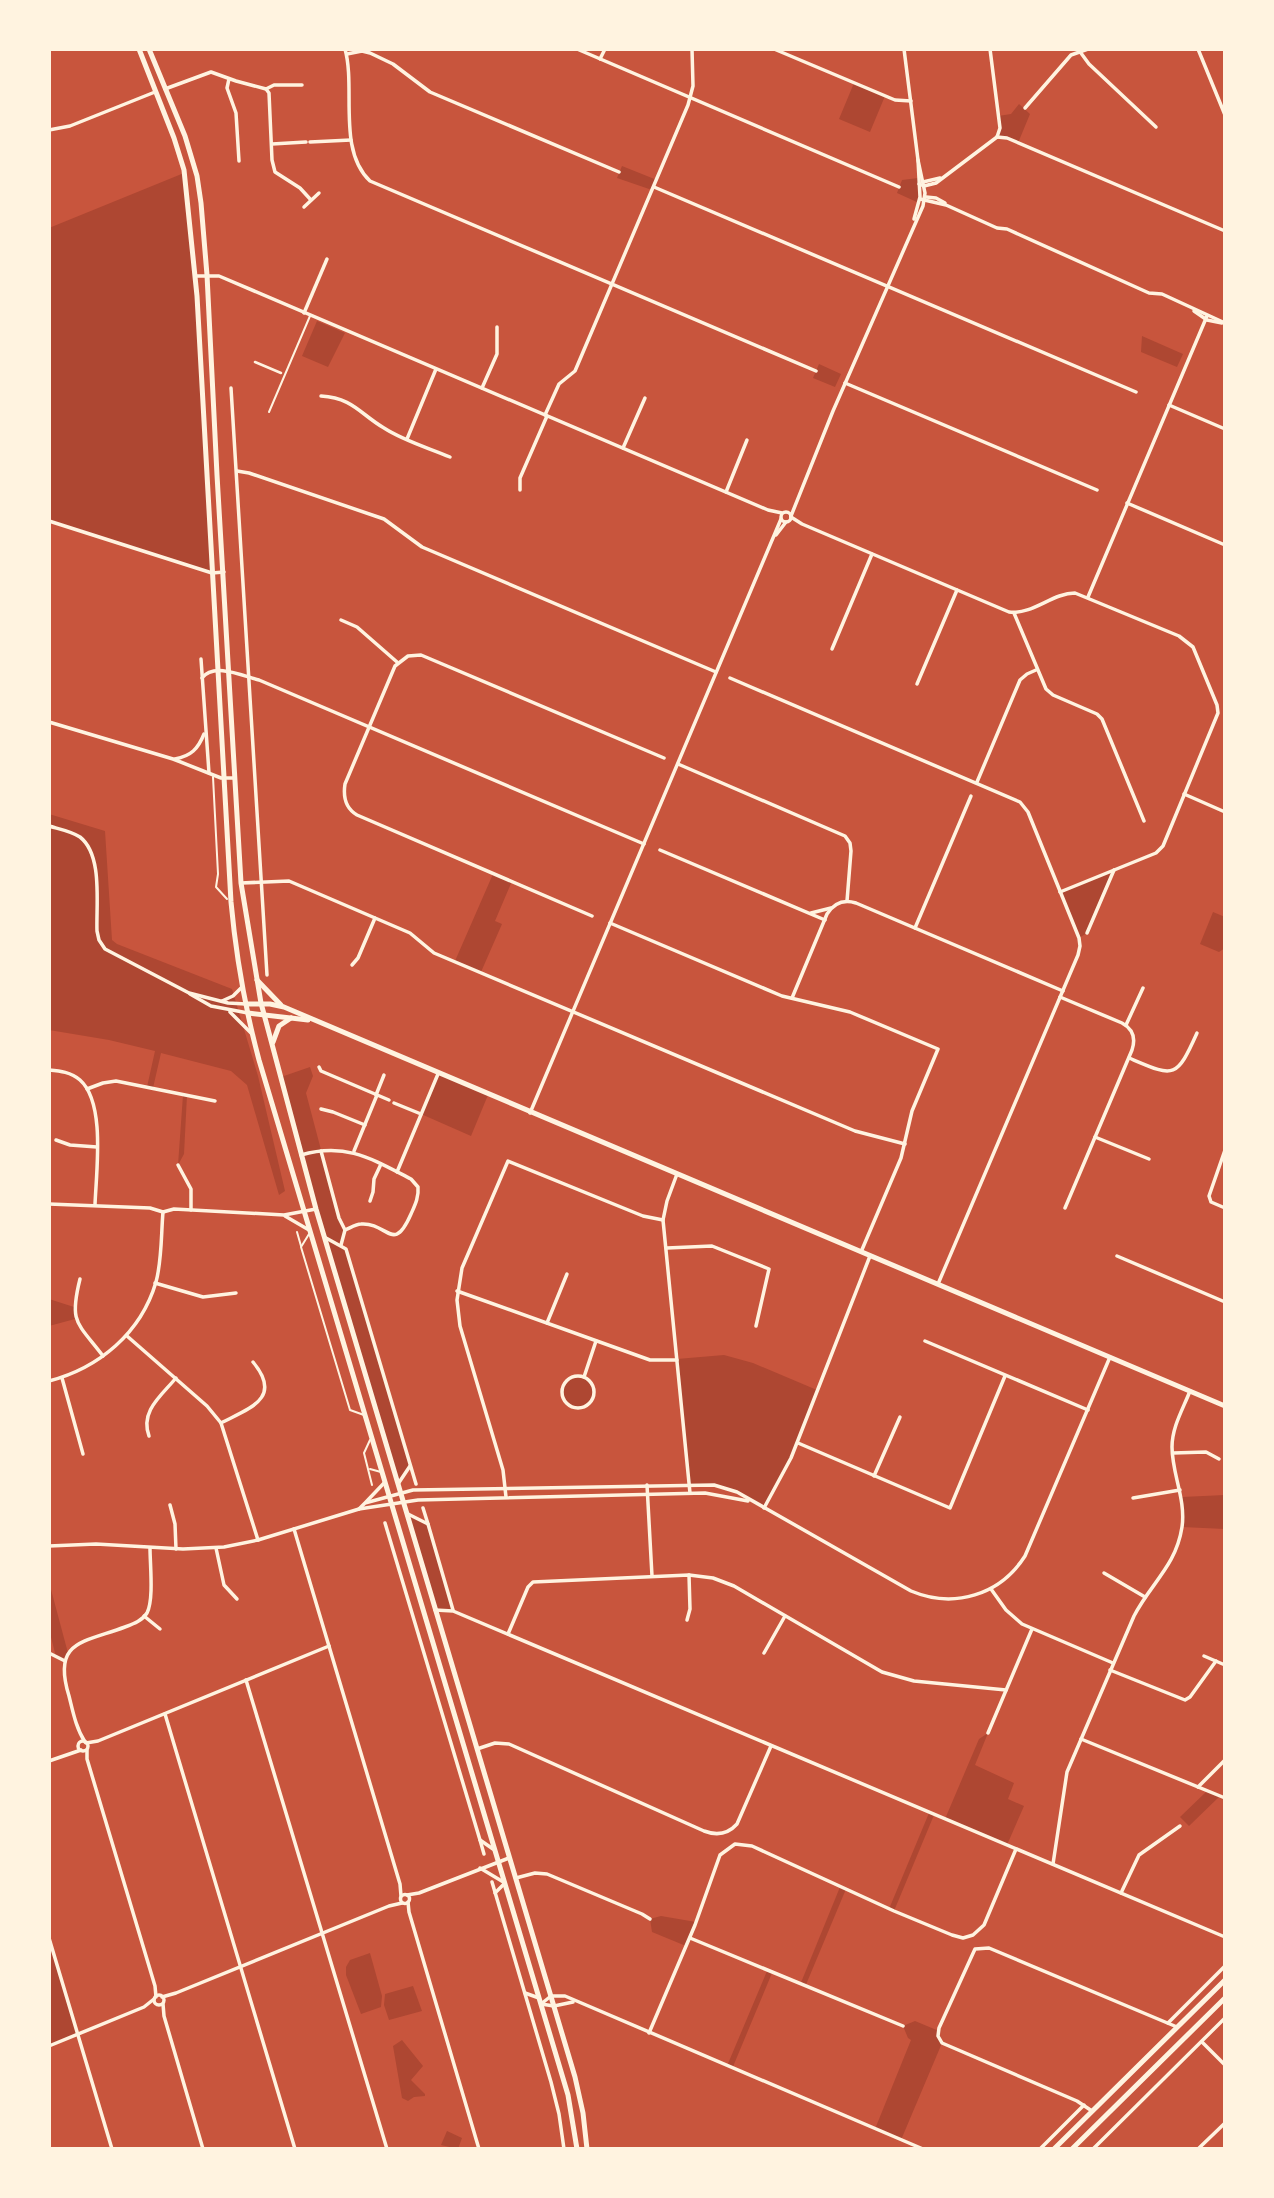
<svg xmlns="http://www.w3.org/2000/svg" width="1274" height="2198" viewBox="0 0 1274 2198" font-family="'Roboto Condensed',sans-serif">
  <style>
    .green { fill: #ae4732 }
    .lines { fill: none; stroke-linecap: round; stroke-linejoin: round }
    .service { stroke: #fff3e0; stroke-width: 2 }
    .pedestrian { stroke: #fff3e0; stroke-width: 2.5 }
    .minor { stroke: #fff3e0; stroke-width: 3.5 }
    .primary { stroke: #fff3e0; stroke-width: 5 }
    .trunk { stroke: #fff3e0; stroke-width: 5 }
  </style>
  <rect width="100%" height="100%" fill="#c8553d"/>
  <g class="green">
    <path d="M854,83L885,96L870,132L839,119Z"/>
    <path d="M1019,104L1030,114L1018,143L1005,137H997L999,132L998,116L1011,114Z"/>
    <path d="M622,166L657,180L652,190L617,178Z"/>
    <path d="M184,173L190,210L212,573L49,521V228Z"/>
    <path d="M918,178L919,203L897,193L902,180Z"/>
    <path d="M317,321L345,333L328,367L302,356Z"/>
    <path d="M1142,336L1183,354L1177,367L1141,352Z"/>
    <path d="M819,364L841,374L835,387L813,378Z"/>
    <path d="M49,814L105,831L112,940L117,944L232,989L258,1076L285,1191L279,1195L247,1085L231,1071L161,1053L153,1088L147,1087L155,1051L109,1040L49,1030Z"/>
    <path d="M1114,870L1087,933L1079,938L1060,892Z"/>
    <path d="M493,874L512,881L495,921L502,924L481,972L455,961Z"/>
    <path d="M1213,912L1225,917V948L1219,952L1200,944Z"/>
    <path d="M310,1067L313,1076L306,1093L339,1218L345,1230L341,1245L345,1248L410,1466L398,1484L316,1209L281,1077Z"/>
    <path d="M438,1074L488,1095L471,1136L421,1114Z"/>
    <path d="M183,1095H187L184,1154L178,1165Z"/>
    <path d="M49,1299L74,1307L75,1319L49,1326Z"/>
    <path d="M724,1355L753,1363L817,1390L798,1443L764,1509L725,1487L690,1484L677,1359Z"/>
    <circle cx="578" cy="1392" r="16"/>
    <path d="M1225,1495V1529L1182,1527V1497Z"/>
    <path d="M406,1513L428,1524L453,1611L435,1610Z"/>
    <path d="M49,1582L68,1653L65,1661L56,1657L49,1629Z"/>
    <path d="M988,1733L975,1765L1014,1783L1008,1799L1024,1806L1007,1845L945,1819L979,1739Z"/>
    <path d="M1207,1791L1220,1796L1189,1826L1180,1817Z"/>
    <path d="M929,1813L934,1815L894,1911L889,1909Z"/>
    <path d="M840,1887L846,1889L805,1987L800,1985Z"/>
    <path d="M661,1916L696,1922L686,1946L652,1932L650,1919Z"/>
    <path d="M52,1947L77,2034L49,2046V1948Z"/>
    <path d="M370,1953L382,1996L381,2007L361,2014L346,1975V1967L350,1960Z"/>
    <path d="M767,1971L772,1973L732,2069L727,2066Z"/>
    <path d="M413,1986L422,2011L389,2020L384,2005L385,1994Z"/>
    <path d="M915,2021L939,2031L942,2043L901,2140L875,2129L911,2040L908,2038L903,2026Z"/>
    <path d="M402,2040L423,2066L411,2080L425,2094V2096L414,2097L408,2101L402,2098L393,2046Z"/>
    <path d="M447,2131L462,2138L458,2149L441,2145Z"/>
  </g>
  <g class="lines">
    <g class="service">
      <path d="M269,412L310,316"/>
      <path d="M213,777L218,874L216,887L227,899"/>
      <path d="M297,1232L301,1246"/>
      <path d="M309,1234L301,1247L350,1410L364,1415"/>
      <path d="M370,1440L364,1453L372,1485"/>
      <path d="M370,1469L381,1472"/>
    </g>
    <path class="pedestrian" d="M255,362L281,373"/>
    <g class="minor">
      <path d="M345,49C356,88 337,150 370,181L816,371"/>
      <path d="M577,49L899,187"/>
      <path d="M774,49L895,100L911,101"/>
      <path d="M904,49L918,160L920,197L914,219"/>
      <path d="M990,49L1000,128L997,137"/>
      <path d="M1078,49L1089,64L1156,127"/>
      <path d="M1198,49L1225,115"/>
      <path d="M347,54L362,51L370,53L393,64L430,92L619,172"/>
      <path d="M600,59L605,49"/>
      <path d="M229,79L227,88L236,113L239,161"/>
      <path d="M165,89L211,72L236,81L266,89L269,93L272,160L275,172L300,188L311,200"/>
      <path d="M266,89L274,85H302"/>
      <path d="M1025,108L1071,55L1088,49"/>
      <path d="M49,130L70,126L155,92"/>
      <path d="M997,137L1007,138L1225,231"/>
      <path d="M310,142L351,140"/>
      <path d="M272,144L306,142"/>
      <path d="M923,182L940,178"/>
      <path d="M919,184L924,186L936,183L997,137"/>
      <path d="M654,187L1136,392"/>
      <path d="M926,197L936,198L945,203"/>
      <path d="M920,199L946,205L997,228L1007,229L1149,293L1162,294L1225,323"/>
      <path d="M304,207L319,193"/>
      <path d="M196,276H219L768,510L782,513"/>
      <path d="M1194,311L1207,320L1222,323"/>
      <path d="M304,313L327,259"/>
      <path d="M845,383L1097,490"/>
      <path d="M231,388L267,975"/>
      <path d="M482,388L497,354V327"/>
      <path d="M321,396C353,398 360,414 384,428C404,441 429,448 450,457"/>
      <path d="M1169,405L1225,429"/>
      <path d="M545,415L559,384L575,371L688,105L693,86L692,49"/>
      <path d="M407,439L436,369"/>
      <path d="M623,448L645,398"/>
      <path d="M237,471L249,473L384,519L422,547L716,672"/>
      <path d="M520,490V478L547,416"/>
      <path d="M726,492L747,440"/>
      <path d="M1127,503L1225,545"/>
      <circle cx="786" cy="517" r="5"/>
      <path d="M791,516L833,411L923,206L925,193L918,160"/>
      <path d="M791,517L802,524L1009,612C1033,615 1052,593 1075,593L1179,636L1193,647L1217,705L1218,713L1163,846L1156,853L1060,892"/>
      <path d="M49,521L212,573L224,572"/>
      <path d="M776,535L786,522"/>
      <path d="M1088,597L1207,316"/>
      <path d="M1014,613L1046,689L1053,695L1097,714L1102,719L1144,821"/>
      <path d="M341,620L357,627L397,662"/>
      <path d="M832,649L872,554"/>
      <path d="M201,659L209,773"/>
      <path d="M202,678C214,662 243,676 259,680L644,844"/>
      <path d="M730,678L1020,802L1028,812L1079,938L1080,946L1078,955L938,1284"/>
      <path d="M917,684L957,590"/>
      <path d="M49,722L173,759L221,778H234"/>
      <path d="M175,759C191,756 198,749 204,734"/>
      <path d="M678,764L845,836L850,843L851,851L847,901"/>
      <path d="M977,782L1020,680L1027,674L1036,670"/>
      <path d="M1184,794L1225,812"/>
      <path d="M49,826C59,829 71,831 80,837C103,855 96,904 97,931L99,940L105,949L189,993L228,1003L246,1004"/>
      <path d="M660,850L825,920"/>
      <path d="M241,883L289,881L410,933L434,953L855,1131L905,1144"/>
      <path d="M811,913L831,908"/>
      <path d="M592,916L357,815C345,808 343,797 345,784L395,666L408,656L421,655L664,758"/>
      <path d="M610,923L782,996L850,1012L938,1049L912,1111L901,1158L861,1252"/>
      <path d="M915,928L971,796"/>
      <path d="M1087,933L1114,870"/>
      <path d="M352,965L358,958L375,918"/>
      <path d="M190,994L211,1006L248,1013"/>
      <path d="M1060,997L1122,1023C1133,1029 1136,1038 1132,1050L1065,1208"/>
      <path d="M792,998L827,914C834,903 844,899 856,903L1063,991"/>
      <path d="M222,1001L233,996L242,987"/>
      <path d="M230,1012L252,1034"/>
      <path d="M1126,1025L1143,988"/>
      <path d="M1129,1058C1174,1077 1176,1080 1197,1033"/>
      <path d="M319,1067L321,1071L389,1100"/>
      <path d="M49,1070C60,1071 71,1072 80,1080C106,1103 96,1173 95,1205"/>
      <path d="M87,1089L103,1083L116,1081L215,1101"/>
      <path d="M376,1095L384,1075"/>
      <path d="M394,1103L421,1114"/>
      <path d="M321,1109L333,1112L365,1125"/>
      <path d="M530,1113L781,519"/>
      <path d="M1095,1137L1149,1159"/>
      <path d="M56,1140L70,1145L97,1147"/>
      <path d="M1225,1150L1209,1196L1211,1202L1225,1208"/>
      <path d="M321,1151L339,1218L345,1230L341,1245"/>
      <path d="M354,1151L377,1095"/>
      <path d="M301,1155C346,1142 372,1159 411,1179L418,1187C419,1197 415,1205 411,1214C393,1255 388,1222 361,1224C356,1224 350,1228 345,1230"/>
      <path d="M178,1165L191,1189V1210"/>
      <path d="M397,1172L438,1074"/>
      <path d="M677,1174L667,1201L663,1220L690,1493"/>
      <path d="M370,1201L373,1192L374,1179L381,1164"/>
      <path d="M49,1204L150,1208L163,1212L174,1209L284,1215L316,1209"/>
      <path d="M285,1216L309,1230"/>
      <path d="M326,1238L346,1249L416,1484"/>
      <path d="M667,1248L712,1246L769,1269L756,1326"/>
      <path d="M1117,1256L1225,1302"/>
      <path d="M80,1279C69,1323 77,1322 103,1356"/>
      <path d="M155,1283L203,1297L236,1293"/>
      <path d="M457,1291L650,1360H677"/>
      <path d="M547,1323L567,1274"/>
      <path d="M127,1336L207,1406L221,1423L258,1540"/>
      <path d="M925,1341L1088,1410"/>
      <circle cx="578" cy="1392" r="16"/>
      <path d="M584,1377L596,1341"/>
      <path d="M62,1378L83,1454"/>
      <path d="M49,1381C99,1368 141,1333 156,1282C162,1260 161,1235 163,1212"/>
      <path d="M221,1423C250,1408 283,1398 253,1362"/>
      <path d="M149,1436C140,1411 161,1396 176,1378"/>
      <path d="M798,1443L950,1508L1005,1376"/>
      <path d="M1173,1453L1206,1452L1219,1459"/>
      <path d="M874,1476L900,1417"/>
      <path d="M398,1484L410,1466"/>
      <path d="M647,1485L652,1576"/>
      <path d="M506,1497L503,1470L460,1326L457,1300L462,1268L508,1161L643,1216L663,1220"/>
      <path d="M1133,1498L1180,1490"/>
      <path d="M366,1502L385,1482"/>
      <path d="M170,1505L175,1524L176,1549"/>
      <path d="M423,1508L428,1524"/>
      <path d="M764,1508L791,1458L870,1256"/>
      <path d="M359,1509L365,1503L413,1490L714,1485L737,1492L911,1591C954,1609 1000,1595 1025,1556L1110,1357"/>
      <path d="M408,1514L428,1524L453,1610"/>
      <path d="M385,1523L480,1840L493,1849"/>
      <path d="M294,1529L400,1884L401,1896"/>
      <path d="M49,1546L96,1544L183,1549L224,1547L258,1540L359,1509L418,1500L705,1493L748,1501"/>
      <path d="M216,1548L224,1585L237,1599"/>
      <path d="M1104,1573L1145,1597"/>
      <path d="M991,1589L1006,1610L1022,1624L1113,1663"/>
      <path d="M435,1610L453,1611L1225,1937"/>
      <path d="M144,1616L160,1629"/>
      <path d="M687,1620L690,1609L689,1575"/>
      <path d="M508,1634L528,1587L533,1582L689,1575L713,1578L734,1586L882,1672L914,1681L1006,1690"/>
      <path d="M49,1653L65,1661"/>
      <path d="M764,1653L785,1616"/>
      <path d="M1204,1656L1225,1665"/>
      <path d="M1110,1670L1185,1700L1190,1697L1216,1661"/>
      <path d="M246,1680L387,2149"/>
      <path d="M165,1714L295,2149"/>
      <path d="M988,1733L1032,1629"/>
      <path d="M1081,1739L1225,1798"/>
      <circle cx="83" cy="1746" r="5"/>
      <path d="M85,1742C76,1728 73,1712 69,1696C52,1641 82,1643 125,1627C133,1624 142,1621 147,1613C154,1599 150,1565 150,1548"/>
      <path d="M86,1743L98,1741L329,1646"/>
      <path d="M477,1749L495,1743L509,1744L704,1831C717,1836 728,1834 737,1824L771,1746"/>
      <path d="M87,1750V1759L155,1986L156,1997"/>
      <path d="M49,1761L81,1750"/>
      <path d="M1198,1787L1225,1760"/>
      <path d="M480,1840L484,1854"/>
      <path d="M1053,1864L1067,1772L1134,1616C1151,1583 1176,1566 1182,1527C1186,1499 1172,1474 1172,1447C1172,1427 1183,1409 1190,1391"/>
      <path d="M480,1868L505,1883L495,1893"/>
      <path d="M516,1878L535,1873L547,1874L642,1914L650,1919"/>
      <path d="M492,1882L551,2082L559,2114L564,2149"/>
      <path d="M1121,1893L1139,1855L1180,1826"/>
      <circle cx="405" cy="1899" r="4.5"/>
      <path d="M407,1895L419,1893L509,1858"/>
      <path d="M408,1902L409,1912L479,2149"/>
      <path d="M49,1938L112,2149"/>
      <path d="M690,1938L903,2026"/>
      <path d="M525,1993L539,1998"/>
      <circle cx="159" cy="2000" r="5"/>
      <path d="M162,1997L176,1993L389,1906L402,1903"/>
      <path d="M163,2004L164,2016L203,2149"/>
      <path d="M541,2004L551,1996H565L923,2149"/>
      <path d="M541,2004L554,2006L573,2002"/>
      <path d="M1168,2023L1225,1966"/>
      <path d="M649,2033L695,1925L720,1855L735,1844L752,1846L894,1911L952,1935L963,1938L973,1935L984,1925L1016,1849"/>
      <path d="M1202,2042L1225,2065"/>
      <path d="M49,2046L144,2007L154,1999"/>
      <path d="M1092,2111L1077,2101L942,2043L938,2036L939,2028L975,1949L989,1948L1177,2027"/>
      <path d="M1040,2149L1084,2105"/>
      <path d="M1093,2149L1225,2018"/>
      <path d="M1198,2149L1225,2123"/>
    </g>
    <g class="primary">
      <path d="M139,49L174,138L184,170L197,296L231,902C236,956 245,1008 259,1060L568,2095L577,2149"/>
      <path d="M149,49L185,136L197,176L201,203L207,275L217,475L241,883L261,1003L316,1209L575,2077L583,2113L587,2149"/>
      <path d="M257,980L281,1005"/>
      <path d="M246,1004H270L284,1007L1225,1406"/>
      <path d="M248,1013L308,1020"/>
      <path d="M273,1042L279,1026L291,1018"/>
    </g>
    <g class="trunk">
      <path d="M1054,2149L1225,1980"/>
      <path d="M1072,2149L1225,1998"/>
    </g>
  </g>
  <rect width="1274" height="2198" fill="none" stroke="#fff3e0" stroke-width="102"/>
</svg>
